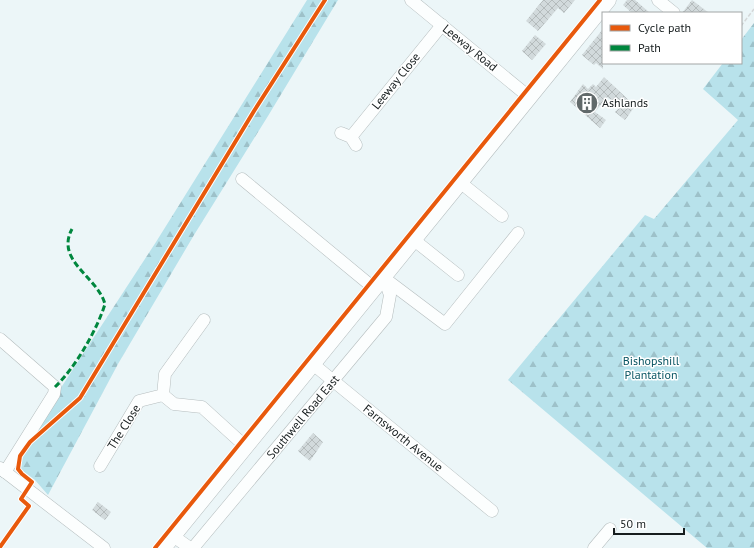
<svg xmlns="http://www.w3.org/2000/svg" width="754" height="548" viewBox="0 0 754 548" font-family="'PT Sans',sans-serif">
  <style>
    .forest { fill: url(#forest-firs) }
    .building { fill: url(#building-cross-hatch) }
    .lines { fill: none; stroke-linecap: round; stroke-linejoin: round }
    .minor-casing { stroke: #b5bdbe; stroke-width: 13 }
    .major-casing { stroke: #b5bdbe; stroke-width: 17 }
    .path { stroke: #d4d7d8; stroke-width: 1.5; stroke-dasharray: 4 2; stroke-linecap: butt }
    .minor { stroke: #fcfefe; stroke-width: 12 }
    .major { stroke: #fcfefe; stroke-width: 16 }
    .quiet { stroke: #00873e; stroke-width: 3; stroke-dasharray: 6 3; stroke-linecap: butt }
    .cycleway-casing { stroke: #fff; stroke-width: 6 }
    .cycleway { stroke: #e8590c; stroke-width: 4 }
    .labels { text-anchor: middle; stroke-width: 3; stroke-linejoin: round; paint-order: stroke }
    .street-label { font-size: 12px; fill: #161d1e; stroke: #fff }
    .poi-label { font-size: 12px; fill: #161d1e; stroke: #fff; text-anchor: start }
    .park-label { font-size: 12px; fill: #0a5663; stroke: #fff }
  </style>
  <defs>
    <pattern id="forest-firs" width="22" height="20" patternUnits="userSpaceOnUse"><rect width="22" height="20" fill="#b8e2eb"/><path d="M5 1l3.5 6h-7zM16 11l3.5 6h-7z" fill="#9dc1c9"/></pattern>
    <pattern id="building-cross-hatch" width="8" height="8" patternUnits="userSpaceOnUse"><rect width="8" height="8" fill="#d2dadc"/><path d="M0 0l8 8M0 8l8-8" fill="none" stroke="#b4bbbc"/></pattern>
  </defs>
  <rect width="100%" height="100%" fill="#ecf6f8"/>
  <g class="forest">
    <path d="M307,0H338L268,116L194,235L118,364L48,495L35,480L16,466L17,458L34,429L156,242Z"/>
    <path d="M754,23V548H707L508,380L645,215L654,219L738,120L703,89L723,63H741V40Z"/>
  </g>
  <g class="building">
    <path d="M543,0H575L564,13L558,8L538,31L526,21Z"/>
    <path d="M627,0H635L650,13H632L623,5Z"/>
    <path d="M692,0L709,13H682Z"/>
    <path d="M603,29V69L596,63L594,65L582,55Z"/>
    <path d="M535,35L546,44L532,60L522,51Z"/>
    <path d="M604,77L635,106L625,120L615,112L620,107L607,97L595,112L606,120L600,128L570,102L583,84L588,89L593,84L596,87Z"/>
    <path d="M313,433L323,442L310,461L298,451Z"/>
    <path d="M98,502L111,512L105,520L92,510Z"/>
  </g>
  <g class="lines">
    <g class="minor-casing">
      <g id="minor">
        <path d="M411,0L529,97"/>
        <path d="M658,0L674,13"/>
        <path d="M341,133L351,137L356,145"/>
        <path d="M351,137L442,25"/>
        <path d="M242,179L375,289"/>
        <path d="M461,183L502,216"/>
        <path d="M414,240L458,275"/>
        <path d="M384,278L445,324L518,233"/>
        <path d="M0,339L55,387L54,394L5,472"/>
        <path d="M314,365L492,511"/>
        <path d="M163,395L174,404L202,407L246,447"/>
        <path d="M100,466L139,401L163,395L165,374L204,320"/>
        <path d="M0,468L104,548"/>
        <path d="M173,536L190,548"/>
        <path d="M193,548L386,317L390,295L384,278"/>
        <path d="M594,548L610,529"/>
      </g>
    </g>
    <g class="major-casing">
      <path id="major" d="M163,548L608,0"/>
    </g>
    <path class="path" d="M741,26L754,9"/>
    <use href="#minor" class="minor"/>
    <use href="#major" class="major"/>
    <path class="quiet" d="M55,387C75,368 97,330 105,304C97,276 55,261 72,229"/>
    <g class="cycleway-casing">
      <g id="cycleway">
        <path d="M0,547L29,506L21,499L32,482L22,474L18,469L20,456L30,442L80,398L254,111L325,0"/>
        <path d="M155,548L600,0"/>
      </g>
    </g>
    <use href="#cycleway" class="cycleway"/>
  </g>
  <defs>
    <g id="building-disc" transform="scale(1.15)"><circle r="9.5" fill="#61696a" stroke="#fff"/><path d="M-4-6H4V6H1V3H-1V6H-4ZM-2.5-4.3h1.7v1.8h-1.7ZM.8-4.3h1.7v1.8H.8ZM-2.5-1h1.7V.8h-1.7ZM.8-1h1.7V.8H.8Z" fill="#fff"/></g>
  </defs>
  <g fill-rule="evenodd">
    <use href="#building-disc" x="587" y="103"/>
  </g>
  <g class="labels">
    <g class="street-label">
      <text transform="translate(470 48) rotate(39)" y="4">Leeway Road</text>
      <text transform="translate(396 81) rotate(-51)" y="4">Leeway Close</text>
      <text transform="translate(303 417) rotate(-50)" y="4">Southwell Road East</text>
      <text transform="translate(124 427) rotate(-58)" y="4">The Close</text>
      <text transform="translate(403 438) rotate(39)" y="4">Farnsworth Avenue</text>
    </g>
    <g class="poi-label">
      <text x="602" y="107">Ashlands</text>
    </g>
    <g class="park-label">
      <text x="651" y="365">Bishopshill<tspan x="651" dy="14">Plantation</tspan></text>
    </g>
  </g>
  <rect x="602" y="12" width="140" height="52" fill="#ffffff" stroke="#a2a5a5"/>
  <rect x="610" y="25" width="20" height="6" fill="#e8590c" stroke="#a2a5a5"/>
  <text x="638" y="32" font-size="12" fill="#161d1e">Cycle path</text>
  <rect x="610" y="45" width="20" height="6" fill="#00873e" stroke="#a2a5a5"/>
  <text x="638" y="52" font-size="12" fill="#161d1e">Path</text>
  <path d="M614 528v6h70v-6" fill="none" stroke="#161d1e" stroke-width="2"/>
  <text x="620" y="528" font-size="12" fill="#161d1e" stroke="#ffffff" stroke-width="3" paint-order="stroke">50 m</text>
</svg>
